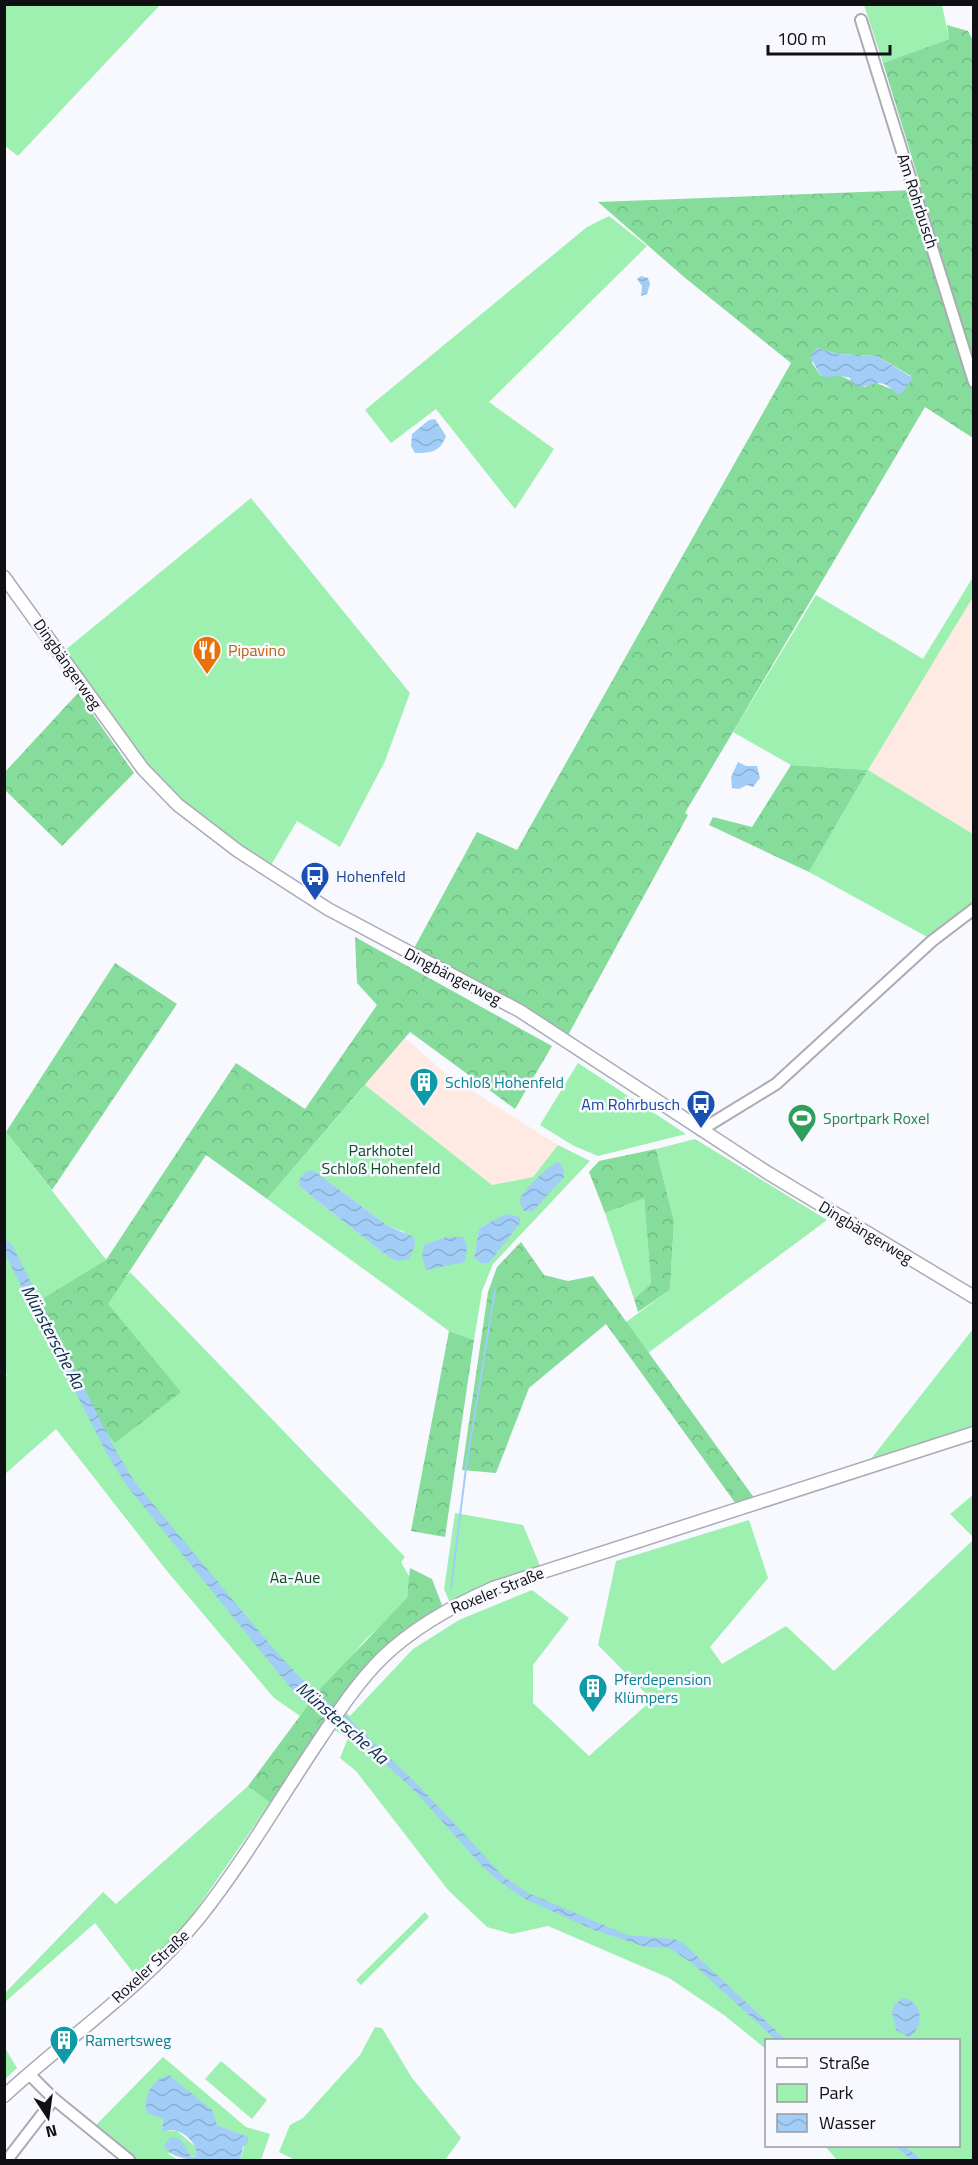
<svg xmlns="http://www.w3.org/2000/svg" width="978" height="2165" viewBox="0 0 978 2165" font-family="'Titillium Web',sans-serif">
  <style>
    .commercial { fill: #feeae3 }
    .green { fill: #9df0b0; fill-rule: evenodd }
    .forest { fill: url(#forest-crowns); fill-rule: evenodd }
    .water { fill: url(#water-waves) }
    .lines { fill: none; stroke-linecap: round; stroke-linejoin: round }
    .stream { stroke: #a1cdf6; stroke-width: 2 }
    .minor-casing { stroke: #ababb6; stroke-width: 14 }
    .major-casing { stroke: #ababb6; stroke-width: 15 }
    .minor { stroke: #fff; stroke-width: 10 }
    .major { stroke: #fff; stroke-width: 12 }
    .labels { text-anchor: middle; stroke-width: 5; stroke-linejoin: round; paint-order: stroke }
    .street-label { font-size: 16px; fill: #101014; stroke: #f8f8ff }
    .food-label { font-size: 16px; fill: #c56008; stroke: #f8f8ff; text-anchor: start }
    .transit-label { font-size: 16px; fill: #164399; stroke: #f8f8ff; text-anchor: start }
    .culture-label { font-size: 16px; fill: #0d838f; stroke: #f8f8ff; text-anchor: start }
    .leisure-label { font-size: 16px; fill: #27864d; stroke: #f8f8ff; text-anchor: start }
    .park-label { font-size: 16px; fill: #0e4e25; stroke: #f8f8ff }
    .water-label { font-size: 18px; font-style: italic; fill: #0e2f4a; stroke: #f8f8ff }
  </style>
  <defs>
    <pattern id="forest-crowns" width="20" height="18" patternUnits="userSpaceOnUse" patternTransform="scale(1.5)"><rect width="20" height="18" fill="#86dc9b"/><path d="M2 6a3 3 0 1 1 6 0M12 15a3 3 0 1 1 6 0" fill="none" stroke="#73bc85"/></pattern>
    <pattern id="water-waves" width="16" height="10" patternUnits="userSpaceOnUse" patternTransform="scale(1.5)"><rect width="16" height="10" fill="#a1cdf6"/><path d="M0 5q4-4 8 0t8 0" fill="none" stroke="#8aafd2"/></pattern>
  </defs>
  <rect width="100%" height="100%" fill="#f8f8ff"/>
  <g class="commercial">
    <path d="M973,597V834L868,770Z"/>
    <path d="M405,1038L450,1077L558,1145L533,1177L492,1185L365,1085Z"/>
  </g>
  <g class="green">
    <path d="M5,4H160V5L18,156L5,146Z"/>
    <path d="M864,5H942L949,39L883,63Z"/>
    <path d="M609,216L647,246L489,402L554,449L515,509L436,409L391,443L365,410L587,227Z"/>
    <path d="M251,498L410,693L385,761L340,847L297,821L270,867L181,804L148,765L64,651Z"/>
    <path d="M973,577V597L868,770L973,834V903L929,938L809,872L868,770L791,765L733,732L816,595L923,659Z"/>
    <path d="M578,1063L686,1134L598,1156L574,1146L540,1125Z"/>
    <path d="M365,1085L492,1185L533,1177L558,1145L590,1161L493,1264L482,1291L474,1340L449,1331L267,1199ZM313,1170L388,1226L405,1232L387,1256L300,1187ZM488,1223L510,1235L489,1263H481L474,1258L479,1228Z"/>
    <path d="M6,1132L104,1257L127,1276L130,1272L405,1557L401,1562L410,1578L406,1603L365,1640L322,1692L350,1716L413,1649L459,1620L532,1590L569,1618L533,1665V1703L589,1756L652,1700L598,1645L616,1561L749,1520L768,1578L710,1647L722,1664L786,1626L834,1671L973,1540V2160H837L825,2146H958V2040H766V2049L724,2015L669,1978L548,1926L512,1934L487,1927L448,1890L356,1771L340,1758L348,1738L313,1717L309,1722L274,1698L167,1571L56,1429L5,1474L4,1378L7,1375L4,1371Z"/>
    <path d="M695,1139L827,1220L648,1353L626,1322L670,1290L674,1221L656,1149Z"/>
    <path d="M644,1197L651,1283L634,1299L605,1213Z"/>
    <path d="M973,1329V1427L867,1464Z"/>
    <path d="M973,1495V1537L950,1514Z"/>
    <path d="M455,1513L523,1525L541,1568L450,1603L444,1589Z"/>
    <path d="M248,1786L270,1803L178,1936L135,1975L95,1923L5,2002V1993L103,1892L116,1904Z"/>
    <path d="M425,1912L429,1917L361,1985L356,1980Z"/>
    <path d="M375,2027L382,2028L412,2078L461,2138L445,2160H295L279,2152L290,2125L303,2118L360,2055Z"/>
    <path d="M5,2048L17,2068L5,2079H4Z"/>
    <path d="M163,2057L246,2127L270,2134L261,2160H240L247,2137L217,2125L160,2116L163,2119L162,2130L177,2131L197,2148L196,2157L167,2153L178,2160H136L95,2126Z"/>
    <path d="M221,2061L267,2100L252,2119L205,2079Z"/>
  </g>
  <g class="forest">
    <path d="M947,25L968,31L974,42L973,438L925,407L685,813L688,815L567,1037L412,952L477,832L517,850L791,363L684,277L598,202L914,190L921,187L883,63L949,39ZM817,348L838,354L877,356L911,376L892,389L873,382L865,387L839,375L821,376L812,363Z"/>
    <path d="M78,693L134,773L62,846L5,790V772Z"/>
    <path d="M791,765L868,770L809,872L709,825L713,817L752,827Z"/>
    <path d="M355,937L552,1046L515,1109L410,1032L267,1199L206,1155L108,1304L181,1392L115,1443L88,1409L39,1301L106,1260L236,1063L305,1109L377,1005L357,983Z"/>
    <path d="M115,963L177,1004L52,1190L6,1132Z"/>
    <path d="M656,1149L674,1221L670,1290L638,1312L634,1299L651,1283L644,1198L605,1213L589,1172L599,1161Z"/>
    <path d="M521,1242L544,1275L568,1281L593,1276L755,1499L736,1504L606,1324L529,1388L496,1473L462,1470L488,1292L497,1267Z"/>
    <path d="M449,1331L474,1340L445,1537L411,1531Z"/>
    <path d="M410,1568L432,1579L442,1605L402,1634L349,1688L270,1803L248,1786L320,1689L407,1598Z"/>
  </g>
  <g class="water">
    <path d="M641,276L648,278L650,284L647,294L641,296L642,286L637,279Z"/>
    <path d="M817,348L838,354L877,356L913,378L902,393L897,394C880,376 876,386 859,387L852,384L850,378C834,373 833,379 821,376L810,357Z"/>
    <path d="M435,419L446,436C440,452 431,453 415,453L411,446L412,434L429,420Z"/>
    <path d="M738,762L746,766H757L760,778L753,787L747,785L739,789L732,788L731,777Z"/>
    <path d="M558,1162L563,1167L564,1177L533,1211H524C522,1207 518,1202 521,1197C526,1188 548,1166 558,1162Z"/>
    <path d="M313,1170L388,1226L414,1237L415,1245L409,1259L397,1261L387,1256L300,1187L299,1180L305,1172Z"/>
    <path d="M506,1214L520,1217V1223L489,1263H481L474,1258L479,1228Z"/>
    <path d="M446,1237H464L467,1247L465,1262L426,1270L422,1257L424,1245Z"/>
    <path d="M4,1239L12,1245L115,1449L134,1481L272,1647L308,1686L347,1717L421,1788L504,1877L528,1893L627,1935L674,1939L684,1944L786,2040H776L692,1963L669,1948L646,1947L594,1930L525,1899L500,1882L483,1867L417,1793L369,1749L298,1697L127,1486L107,1454L6,1256Z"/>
    <path d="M903,1998C923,2001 925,2027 909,2037L896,2030L892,2012L894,2005Z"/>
    <path d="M169,2075L212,2110L217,2125L248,2137V2143L243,2147L240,2160C218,2161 172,2165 164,2145L171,2137C186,2138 184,2149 192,2157H196C199,2146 187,2134 177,2131C172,2129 167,2131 162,2131L163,2119L147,2113C143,2095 152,2080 169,2075Z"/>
    <path d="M895,2146H905L922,2160H912Z"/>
  </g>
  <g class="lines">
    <path class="stream" d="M451,1589L466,1468L495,1290"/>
    <g class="minor-casing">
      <g id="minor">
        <path d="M861,20L974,382"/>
        <path d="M701,1130L776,1084L932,941L974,909"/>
        <path d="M29,2074L54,2099L129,2160"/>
        <path d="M7,2160L54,2099"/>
      </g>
    </g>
    <g class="major-casing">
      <g id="major">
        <path d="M4,577L143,769L178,805L238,851L328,909L520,1011L768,1173L974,1297"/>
        <path d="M4,2096C68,2037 144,1986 199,1918C242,1864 278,1802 316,1745C336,1715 356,1684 382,1658C414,1627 452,1606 493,1588L974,1433"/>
      </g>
    </g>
    <use href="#minor" class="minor"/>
    <use href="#major" class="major"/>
  </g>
  <defs>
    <g id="restaurant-pin" transform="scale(1.5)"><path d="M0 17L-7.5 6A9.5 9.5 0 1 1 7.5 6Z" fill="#e8710a" stroke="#f8f8ff"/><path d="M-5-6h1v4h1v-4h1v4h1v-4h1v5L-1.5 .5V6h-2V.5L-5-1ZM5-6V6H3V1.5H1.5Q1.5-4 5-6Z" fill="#fff"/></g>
    <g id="bus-pin" transform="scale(1.5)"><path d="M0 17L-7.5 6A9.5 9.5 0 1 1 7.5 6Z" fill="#1a4fb4" stroke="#f8f8ff"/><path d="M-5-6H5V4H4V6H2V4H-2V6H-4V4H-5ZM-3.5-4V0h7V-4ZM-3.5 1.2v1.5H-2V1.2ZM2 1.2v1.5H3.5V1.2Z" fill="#fff"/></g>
    <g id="building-pin" transform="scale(1.5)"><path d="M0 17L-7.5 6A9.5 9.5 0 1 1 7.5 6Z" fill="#0f9aa8" stroke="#f8f8ff"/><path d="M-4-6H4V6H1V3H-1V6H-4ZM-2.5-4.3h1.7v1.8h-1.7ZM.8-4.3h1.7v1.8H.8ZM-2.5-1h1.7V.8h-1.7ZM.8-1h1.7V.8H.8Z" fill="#fff"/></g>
    <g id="stadium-pin" transform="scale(1.5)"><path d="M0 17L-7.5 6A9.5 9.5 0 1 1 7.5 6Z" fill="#2e9e5b" stroke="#f8f8ff"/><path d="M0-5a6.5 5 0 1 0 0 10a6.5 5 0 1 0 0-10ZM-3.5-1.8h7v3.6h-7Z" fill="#fff"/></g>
  </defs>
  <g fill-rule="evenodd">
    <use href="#restaurant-pin" x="207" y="650"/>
    <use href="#bus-pin" x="315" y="876"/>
    <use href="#building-pin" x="424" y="1082"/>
    <use href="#bus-pin" x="701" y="1104"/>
    <use href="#stadium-pin" x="802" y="1118"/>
    <use href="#building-pin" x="593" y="1688"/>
    <use href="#building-pin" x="64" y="2040"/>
  </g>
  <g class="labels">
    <g class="street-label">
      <text transform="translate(918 201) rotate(72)" y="6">Am Rohrbusch</text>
      <text transform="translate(68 664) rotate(55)" y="6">Dingbängerweg</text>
      <text transform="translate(453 976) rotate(27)" y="6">Dingbängerweg</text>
      <text transform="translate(866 1232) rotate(31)" y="6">Dingbängerweg</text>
      <text transform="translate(497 1590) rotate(-22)" y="6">Roxeler Straße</text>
      <text transform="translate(150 1966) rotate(-43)" y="6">Roxeler Straße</text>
    </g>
    <g class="food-label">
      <text x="228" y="656">Pipavino</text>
    </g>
    <g class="transit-label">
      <text x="336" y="882">Hohenfeld</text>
      <text x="680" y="1110" text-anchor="end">Am Rohrbusch</text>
    </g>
    <g class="culture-label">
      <text x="445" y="1088">Schloß Hohenfeld</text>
      <text x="614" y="1685">Pferdepension<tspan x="614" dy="18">Klümpers</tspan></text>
      <text x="85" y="2046">Ramertsweg</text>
    </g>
    <g class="leisure-label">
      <text x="823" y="1124">Sportpark Roxel</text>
    </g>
    <g class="park-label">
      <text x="381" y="1156">Parkhotel<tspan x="381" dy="18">Schloß Hohenfeld</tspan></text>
      <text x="295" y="1583">Aa-Aue</text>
    </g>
    <g class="water-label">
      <text transform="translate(53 1337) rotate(62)" y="6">Münstersche Aa</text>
      <text transform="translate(342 1723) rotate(41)" y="6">Münstersche Aa</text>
    </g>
  </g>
  <rect width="978" height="2165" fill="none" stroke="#101014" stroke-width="12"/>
  <rect x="765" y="2039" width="195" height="108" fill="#f8f8ff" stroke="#9b9ba1" stroke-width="1.5"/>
  <rect x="777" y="2058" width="30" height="9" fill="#ffffff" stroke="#9b9ba1" stroke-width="1.5"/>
  <text x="819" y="2069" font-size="18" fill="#101014">Straße</text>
  <rect x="777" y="2084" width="30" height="18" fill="#9df0b0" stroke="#9b9ba1" stroke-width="1.5"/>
  <text x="819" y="2099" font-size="18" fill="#101014">Park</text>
  <rect x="777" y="2114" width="30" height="18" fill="url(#water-waves)" stroke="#9b9ba1" stroke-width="1.5"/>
  <text x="819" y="2129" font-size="18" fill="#101014">Wasser</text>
  <g transform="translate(48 2117) rotate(167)" stroke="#f8f8ff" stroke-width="4.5" paint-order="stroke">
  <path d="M0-4.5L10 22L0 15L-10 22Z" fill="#101014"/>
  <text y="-9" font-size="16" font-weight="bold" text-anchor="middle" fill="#101014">N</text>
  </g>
  <path d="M768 45v9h122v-9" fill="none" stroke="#101014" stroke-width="3"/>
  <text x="777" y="45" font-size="18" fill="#101014" stroke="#f8f8ff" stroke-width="4.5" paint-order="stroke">100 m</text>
</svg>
